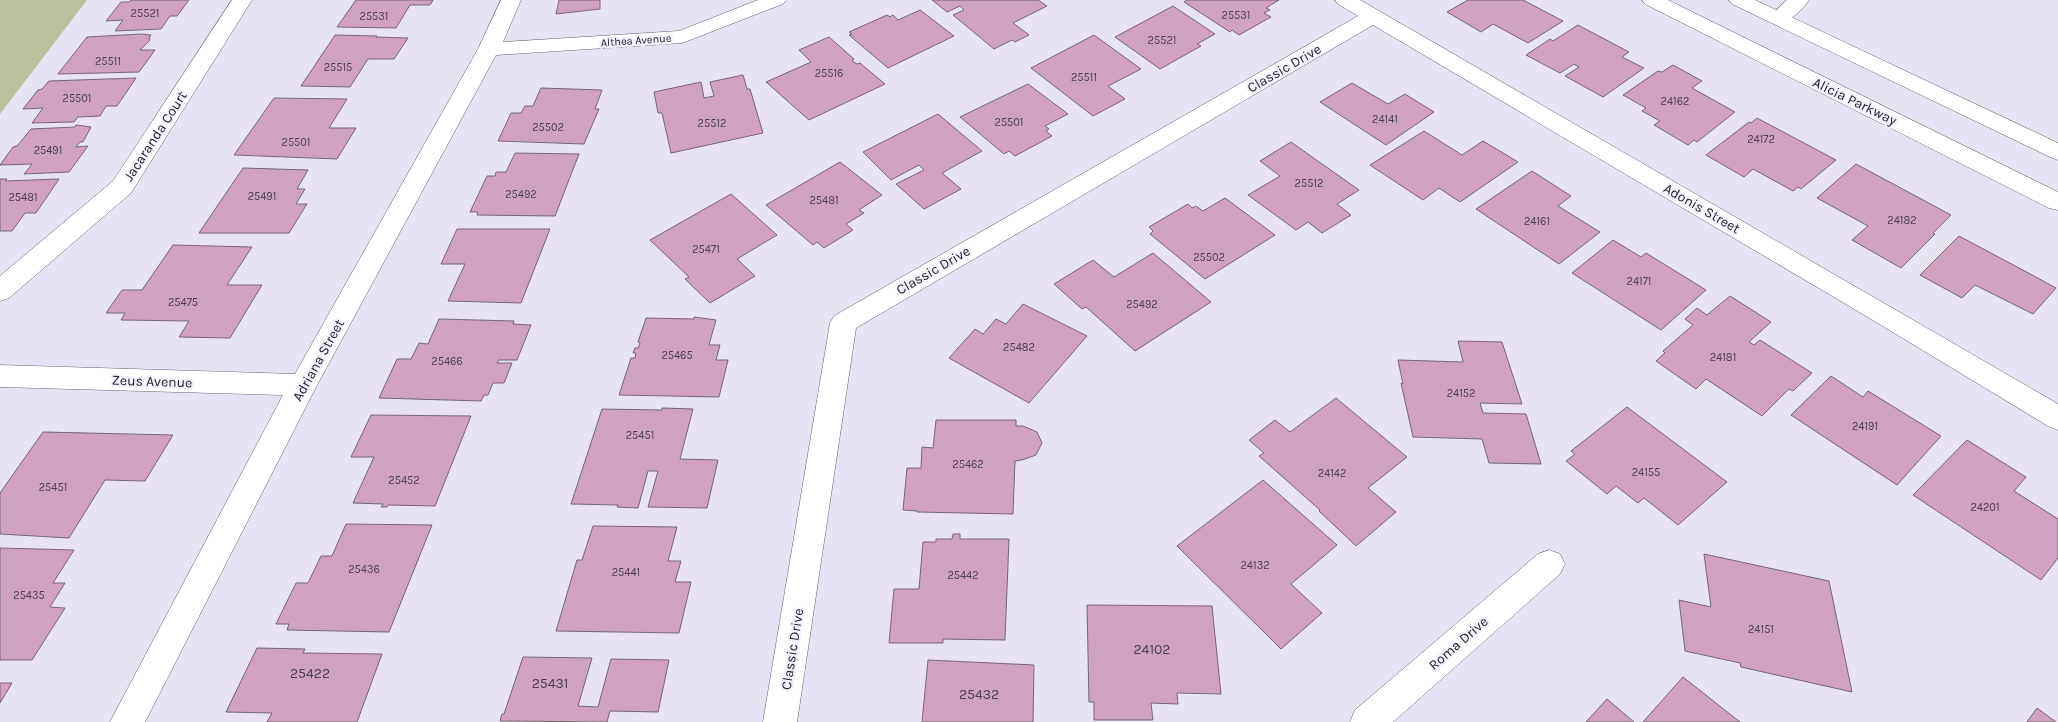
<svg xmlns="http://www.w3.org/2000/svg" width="2058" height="722" viewBox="0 0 2058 722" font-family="Karla,sans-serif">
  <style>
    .green { fill: #bac29d }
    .building { fill: #d0a1c0; stroke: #756770 }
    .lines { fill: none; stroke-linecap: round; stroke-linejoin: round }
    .minor-casing { stroke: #63606d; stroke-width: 1 }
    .major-casing { stroke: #63606d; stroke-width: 1 }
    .minor { fill: #fff; fill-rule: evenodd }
    .major { fill: #fff; fill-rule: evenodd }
    .labels { text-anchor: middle; stroke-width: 4.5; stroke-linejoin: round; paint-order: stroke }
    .number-label { font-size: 11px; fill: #4c3f4b }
    .far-street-label { font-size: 11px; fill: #201e24; stroke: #f5f1fe }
    .street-label { font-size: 14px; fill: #201e24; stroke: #f5f1fe }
    .near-number-label { font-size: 14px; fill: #4c3f4b }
  </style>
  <rect width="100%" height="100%" fill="#e8e3f4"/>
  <path class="green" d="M0,0H87L0,114Z"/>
  <g class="building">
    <path d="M131,0H189L177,16H170L161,29L115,31L123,20L106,21L121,2H129Z"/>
    <path d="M356,0H433L430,5H410L396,28L337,27Z"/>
    <path d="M559,0H600V9L556,14Z"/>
    <path d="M932,0H1038L1047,6L1013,23L1029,35L1015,42L1012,40L994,49L953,15L964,10L960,6L947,12Z"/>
    <path d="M1187,0H1279L1266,8L1270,10L1264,13L1271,17L1239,35L1232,30L1230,32L1184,2Z"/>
    <path d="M1468,0H1523L1563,21L1528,43L1493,24L1481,32L1447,12Z"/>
    <path d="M1173,6L1215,34L1197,44L1201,46L1160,69L1115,37Z"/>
    <path d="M920,10L954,36L888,68L849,35L852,34L849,32L887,15L890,17L893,15L898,20Z"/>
    <path d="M1578,25L1629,52L1622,57L1644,68L1603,97L1565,76L1579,67L1574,64L1560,73L1526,55L1550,39L1553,41Z"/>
    <path d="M142,34L151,35L149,38L150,40L140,50H155L139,72L58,74L87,37Z"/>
    <path d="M335,35L377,36L376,37L408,38L394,59H368L350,87L301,86Z"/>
    <path d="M1094,35L1141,69L1108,86L1125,99L1093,116L1031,68Z"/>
    <path d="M829,37L854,59L852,61L857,64L860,63L885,84L809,120L766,82L811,62L799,50Z"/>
    <path d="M1673,65L1702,81L1692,88L1735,112L1697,142L1694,140L1688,145L1654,125L1660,121L1642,111L1646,108L1623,95L1658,71L1662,72Z"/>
    <path d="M743,75L747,89H750L763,133L671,153L662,113H658L654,92L701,82L704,98L714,96L710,82Z"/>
    <path d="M136,78L117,106H106L100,116L78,117L74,122L32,123L43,108L23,109L38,90L42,89L49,81Z"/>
    <path d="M1352,83L1388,104L1405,94L1434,112L1386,145L1320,102Z"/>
    <path d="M1028,84L1068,114L1045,126L1049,129L1046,131L1052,136L1015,156L1009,151L1004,154L960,117Z"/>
    <path d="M541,88L602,90L595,109H599L584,144L498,141L511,113H521L525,106H533Z"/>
    <path d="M274,98L347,99L329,128H356L337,159L234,155Z"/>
    <path d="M938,114L982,151L942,173L961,189L924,209L896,184L924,170L919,165L891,180L863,152Z"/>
    <path d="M1757,118L1836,160L1801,189L1798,187L1793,191L1753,169L1744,177L1706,155L1749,122L1751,123Z"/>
    <path d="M76,125L91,127L83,142H80L76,147L88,146L69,172L24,174L32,164L0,165L13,147L17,146L31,129L75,127Z"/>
    <path d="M1424,131L1462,155L1483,141L1518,162L1460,202L1439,188L1423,200L1370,165Z"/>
    <path d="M1291,142L1359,190L1337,204L1351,215L1322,233L1308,222L1296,230L1248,195L1280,176L1260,161Z"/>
    <path d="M515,153L579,154L555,216L477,215L478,212H470L487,176H495L496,172H506Z"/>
    <path d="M840,162L882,195L859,210L864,213L846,224L853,230L824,248L817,242L813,245L766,205Z"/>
    <path d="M1856,164L1951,215L1933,233L1935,234L1901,268L1852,240L1868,226L1817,198Z"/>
    <path d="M243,168L308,170L297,189H305L296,204H307L289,233H199Z"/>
    <path d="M1532,171L1571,196L1558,206L1600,232L1559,264L1476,209Z"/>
    <path d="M0,179H7L5,181L59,179L36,213H25L12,231H0Z"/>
    <path d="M731,194L777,235L737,259L755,276L710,303L685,279L689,277L650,240Z"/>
    <path d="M1225,198L1275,235L1205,279L1150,234L1153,231L1149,227L1188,204L1192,208L1196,206L1203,211Z"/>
    <path d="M457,229H550L521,303L448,301L465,264H441Z"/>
    <path d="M1959,236L2034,276L2056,288L2033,314L1975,285L1962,298L1920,275Z"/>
    <path d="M1613,240L1641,257L1646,253L1706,290L1661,330L1572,273Z"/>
    <path d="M173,245L252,247L227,285H262L230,338L179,337L189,321L121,320L125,313H106L122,290H142Z"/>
    <path d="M1153,253L1211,302L1135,351L1086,307L1082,309L1054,284L1093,260L1114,277Z"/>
    <path d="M1730,296L1771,322L1749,342L1754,345L1760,340L1812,373L1793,391L1789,389L1762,416L1706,379L1696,389L1656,361L1665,353L1663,351L1693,325L1685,319L1697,308L1707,315Z"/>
    <path d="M1023,304L1087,336L1029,403L949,358L975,329L983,334L996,319L1006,324Z"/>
    <path d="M694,317L716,320L709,345H720L716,360H728L719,397L619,395L631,358H635L636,353H633L635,348H638L640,343L638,342L646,318L694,319Z"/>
    <path d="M439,319L514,321L513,324L531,325L517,360H499L497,363H512L504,383H493L488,395H484L481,401L379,398L397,359H411L419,343L428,344Z"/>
    <path d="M1458,341L1502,342L1522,404L1480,403L1483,413L1526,414L1541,464L1489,463L1482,439L1413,437L1401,383L1403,384L1398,360L1463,362Z"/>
    <path d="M1831,376L1863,397L1868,391L1941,436L1897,485L1791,415Z"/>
    <path d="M1336,398L1407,457L1368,488L1396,512L1356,546L1319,511L1320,510L1259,456L1264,453L1249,440L1275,420L1290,432Z"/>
    <path d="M1627,407L1727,482L1678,525L1644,498L1638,503L1616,486L1607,494L1566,461L1575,454L1571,451Z"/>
    <path d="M662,408L693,409L680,459L718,460L707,508L648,507L658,471H648L638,508L617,507L618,505L571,504L602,409L662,410Z"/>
    <path d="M371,415L471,416L435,506L388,505L387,507H381L383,504L353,503L374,457H351Z"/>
    <path d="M936,420H1016V426H1023L1037,432L1042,443L1036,455L1022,460L1015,461L1013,514L917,512V511L903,510L907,468H921L922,447L933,448Z"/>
    <path d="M43,432L173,435L145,481L105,480L69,538L0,534V493Z"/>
    <path d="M1967,440L2026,477L2014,491L2058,519V558L2041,580L1913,495Z"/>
    <path d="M1263,480L1337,545L1291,584L1322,613L1281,649L1177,546Z"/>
    <path d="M346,524L432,525L389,632L287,630L289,624H276L296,583H308L321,556H332Z"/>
    <path d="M593,526L677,527L668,561H681L675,582H691L679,633L556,631L577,560H582Z"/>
    <path d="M953,534H960V539H1009L1005,640L943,639V643H889L894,589H919L923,542H936V539H952Z"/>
    <path d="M0,548L74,550L53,583H65L50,607L65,608L32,660H0Z"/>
    <path d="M1704,554L1829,581L1852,692L1741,667L1740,663L1685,651L1679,600L1711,607Z"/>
    <path d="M1087,605L1212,606L1221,694L1177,693L1178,704L1151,703L1153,720H1094V702H1089Z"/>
    <path d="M257,648L305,649L303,653L382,654L357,722H267L272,713L226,712Z"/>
    <path d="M523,657L592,658L578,706L598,707L611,659L669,660L658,712L610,711L607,722L500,721L502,714H504Z"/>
    <path d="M928,660L1034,665L1033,722H922Z"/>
    <path d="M1683,677L1740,722H1643Z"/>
    <path d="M0,683H12L0,703Z"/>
    <path d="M1607,699L1634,722H1586Z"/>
    <path d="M2037,708L2056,722H2027Z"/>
  </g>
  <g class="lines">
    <g class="minor-casing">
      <g id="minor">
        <path d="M232,0H252L131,193L9,298L0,301V276L113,181Z"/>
        <path d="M501,0H521L503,42L679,31L758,0H786L783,4L682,43L496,55L315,389L145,722H110L283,395L0,387V365L295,374L478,49Z"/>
        <path d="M1335,0H1360L1381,12L2058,404V430L2048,426L1871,319L1373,25L856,328L797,722H763L830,323L834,316L1358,16L1338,4Z"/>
        <path d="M1787,0H1809C1801,12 1786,26 1771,22L1768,18Z"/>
        <path d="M1549,550L1560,554L1565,564L1560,574L1393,722H1350L1355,710L1538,554Z"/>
      </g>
    </g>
    <g class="major-casing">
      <g id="major">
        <path d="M1642,0H1668L2058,192V210L2049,208L1645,4Z"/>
        <path d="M1729,0H1755L2058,143V160L2050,157L1732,4Z"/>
      </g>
    </g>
    <use href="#minor" class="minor"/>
    <use href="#major" class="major"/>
  </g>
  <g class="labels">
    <g class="number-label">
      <text x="145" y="17">25521</text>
      <text x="1236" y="19">25531</text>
      <text x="374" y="20">25531</text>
      <text x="1162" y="44">25521</text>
      <text x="108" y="65">25511</text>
      <text x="338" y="71">25515</text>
      <text x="829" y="77">25516</text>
      <text x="1084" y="81">25511</text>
      <text x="77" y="102">25501</text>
      <text x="1675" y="105">24162</text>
      <text x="1385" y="123">24141</text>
      <text x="1009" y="126">25501</text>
      <text x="712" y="127">25512</text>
      <text x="548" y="131">25502</text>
      <text x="1761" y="143">24172</text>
      <text x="296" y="146">25501</text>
      <text x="48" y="154">25491</text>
      <text x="1309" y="187">25512</text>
      <text x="521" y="198">25492</text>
      <text x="262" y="200">25491</text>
      <text x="23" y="201">25481</text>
      <text x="824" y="204">25481</text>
      <text x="1902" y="224">24182</text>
      <text x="1537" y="225">24161</text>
      <text x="706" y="253">25471</text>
      <text x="1209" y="261">25502</text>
      <text x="1639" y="285">24171</text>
      <text x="183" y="306">25475</text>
      <text x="1142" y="308">25492</text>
      <text x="1019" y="351">25482</text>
      <text x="677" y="359">25465</text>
      <text x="1723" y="361">24181</text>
      <text x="447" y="365">25466</text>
      <text x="1461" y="397">24152</text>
      <text x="1865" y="430">24191</text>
      <text x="640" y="439">25451</text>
      <text x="968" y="468">25462</text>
      <text x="1646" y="476">24155</text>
      <text x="1332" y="477">24142</text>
      <text x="404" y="484">25452</text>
      <text x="53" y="491">25451</text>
      <text x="1985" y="511">24201</text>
      <text x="1255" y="569">24132</text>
      <text x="364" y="573">25436</text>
      <text x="626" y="576">25441</text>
      <text x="963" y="579">25442</text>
      <text x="29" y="599">25435</text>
      <text x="1761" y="633">24151</text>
    </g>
    <g class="far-street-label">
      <text transform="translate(636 40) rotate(-4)" y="4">Althea Avenue</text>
    </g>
    <g class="street-label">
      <text transform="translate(1284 68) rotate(-30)" y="5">Classic Drive</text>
      <text transform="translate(1855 101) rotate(26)" y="5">Alicia Parkway</text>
      <text transform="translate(155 136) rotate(-57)" y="5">Jacaranda Court</text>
      <text transform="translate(1702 208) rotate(30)" y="5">Adonis Street</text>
      <text transform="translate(933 270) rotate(-30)" y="5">Classic Drive</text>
      <text transform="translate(318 360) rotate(-61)" y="5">Adriana Street</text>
      <text transform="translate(152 381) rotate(2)" y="5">Zeus Avenue</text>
      <text transform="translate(1458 643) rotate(-41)" y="5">Roma Drive</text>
      <text transform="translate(792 649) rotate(-81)" y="5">Classic Drive</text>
    </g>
    <g class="near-number-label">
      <text x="1152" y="654">24102</text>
      <text x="310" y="678">25422</text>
      <text x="550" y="688">25431</text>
      <text x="979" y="699">25432</text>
    </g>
  </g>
</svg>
